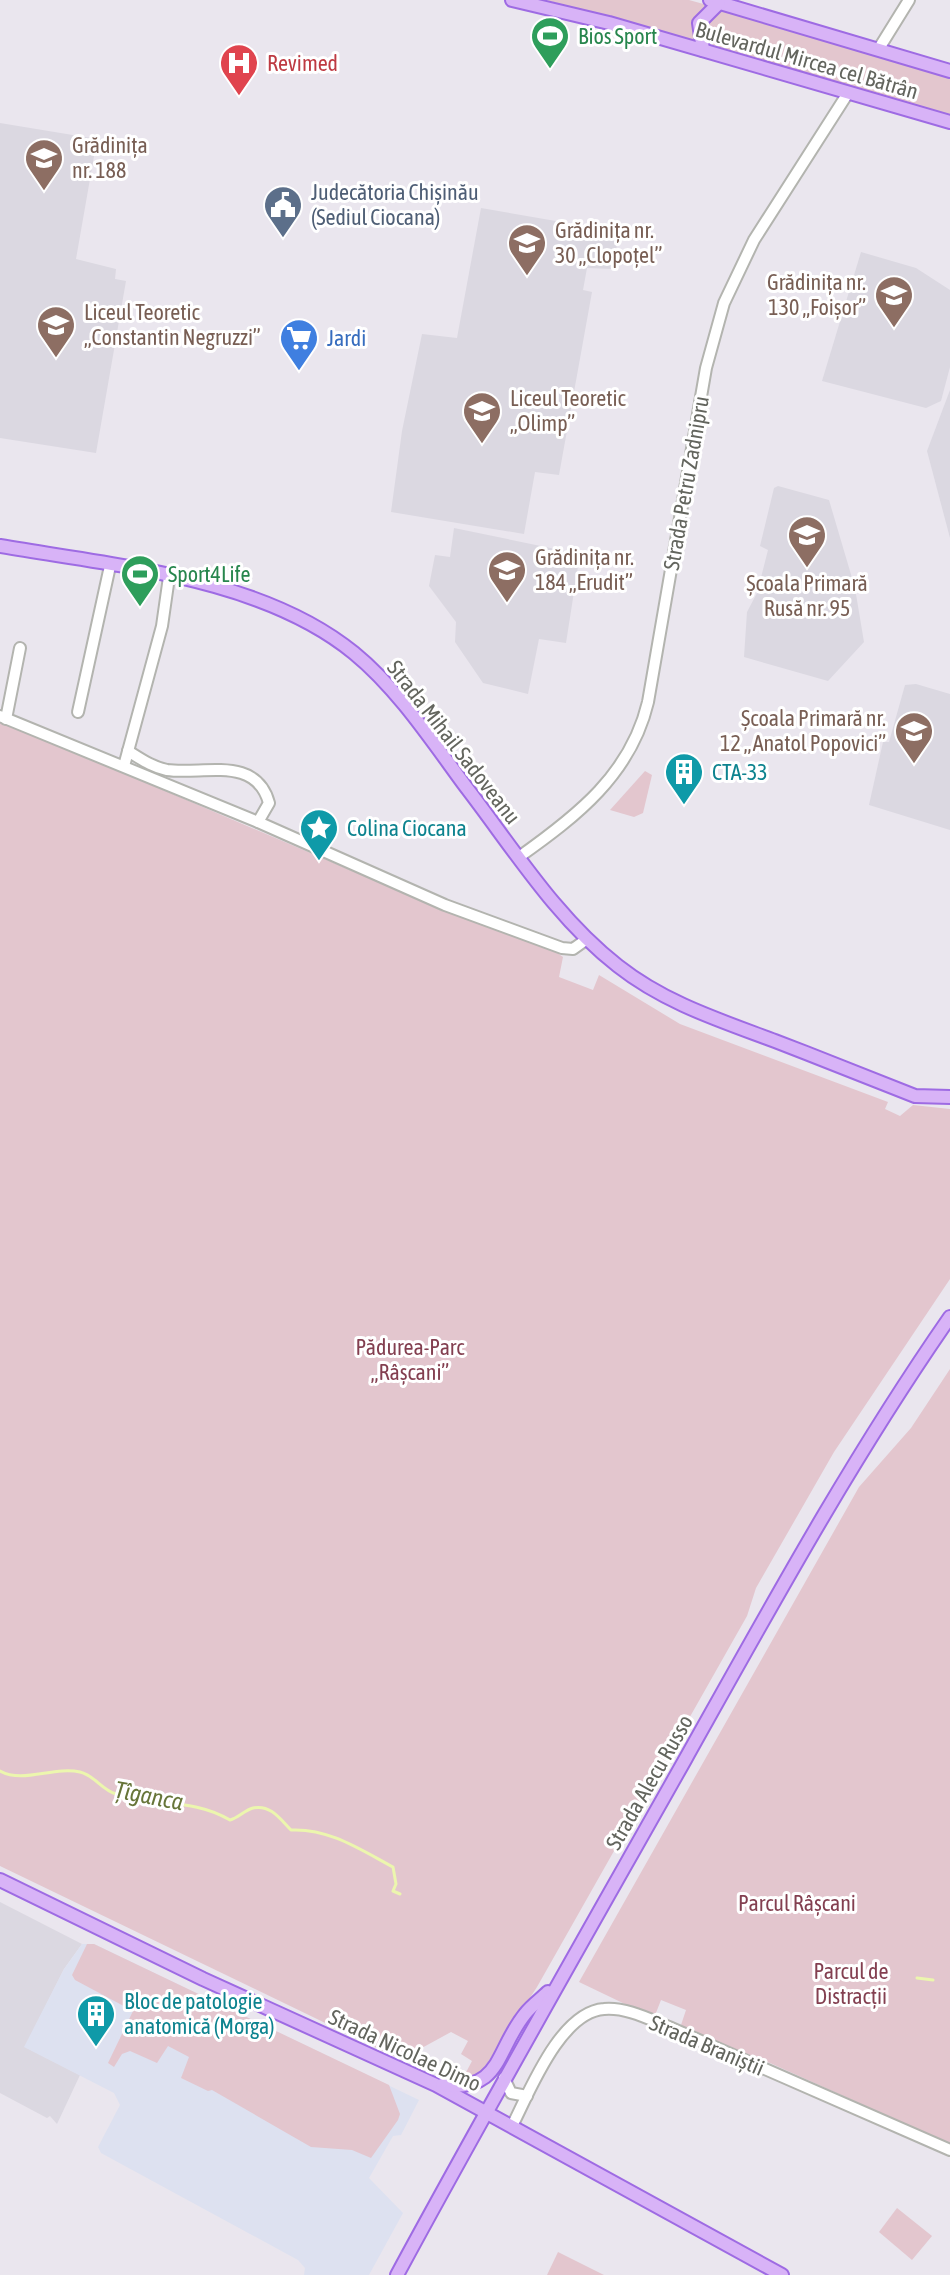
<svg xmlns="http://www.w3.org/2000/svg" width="950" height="2275" viewBox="0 0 950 2275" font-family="'Asap Condensed',sans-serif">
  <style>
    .education { fill: #dbd8e1 }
    .medical { fill: #dde1f0 }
    .green { fill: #e3c6ce }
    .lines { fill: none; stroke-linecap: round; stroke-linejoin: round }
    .stream { stroke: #ecf6ae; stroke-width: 3 }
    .minor-casing { stroke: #b3b4af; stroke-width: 14 }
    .major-casing { stroke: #9e6be3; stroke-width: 16 }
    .minor { stroke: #fff; stroke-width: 10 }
    .major { stroke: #d8b3f7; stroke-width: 12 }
    .labels { text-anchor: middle; stroke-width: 6; stroke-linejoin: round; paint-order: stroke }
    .leisure-label { font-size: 22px; fill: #27864d; stroke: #fff; text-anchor: start }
    .street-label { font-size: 22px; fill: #63655e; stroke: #fff }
    .health-label { font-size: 22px; fill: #be3a42; stroke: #fff; text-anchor: start }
    .education-label { font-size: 22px; fill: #785e54; stroke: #fff; text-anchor: start }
    .service-label { font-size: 22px; fill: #4e5e75; stroke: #fff; text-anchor: start }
    .shop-label { font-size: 22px; fill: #366cbe; stroke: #fff; text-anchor: start }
    .culture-label { font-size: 22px; fill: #0d838f; stroke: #fff; text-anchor: start }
    .park-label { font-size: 22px; fill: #833f50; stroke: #fff }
    .water-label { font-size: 24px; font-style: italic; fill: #677539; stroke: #fff }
  </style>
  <rect width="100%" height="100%" fill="#eae6ee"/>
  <g class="education">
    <path d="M0,123L97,139L76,259L116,269L115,279L126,281L96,453L0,438Z"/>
    <path d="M481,208L619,232L613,269L587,268L583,290L592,292L559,475L535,472L524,534L391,512L402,431L422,334L457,338Z"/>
    <path d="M861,252L916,268L950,290V367L941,401L926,408L822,381Z"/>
    <path d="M950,390V538L927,451Z"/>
    <path d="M778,486L829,500L855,588L864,642L828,681L744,657L747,612L757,593L768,550L760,546L774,488Z"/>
    <path d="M454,528L560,550L559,555L579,560L566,643L539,639L528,694L483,683L455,642L456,622L429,586L435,555L450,557Z"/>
    <path d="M916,684L950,694V830L869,805L883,742H889L905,685Z"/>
    <path d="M0,1902L82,1944L64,1969L25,2047L80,2075L57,2124L50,2116L47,2118L0,2093Z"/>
  </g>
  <path class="medical" d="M82,1944H94L419,2100L401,2135L393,2136L369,2178L403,2213L369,2275H304L305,2268L298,2260L101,2153L98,2147L120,2105L114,2093L24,2047L64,1969Z"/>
  <g class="green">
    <path d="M546,0H689L707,5L698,17L694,41Z"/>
    <path d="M719,10L950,78V115L713,45L703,34L706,21Z"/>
    <path d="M0,720L448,912L556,952L563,957L559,977L593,990L599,975L680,1024L888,1102L885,1109L900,1116L913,1105L950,1109V1279L834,1452L756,1588L747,1616L537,1987L478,2077L462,2080L472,2061L461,2054L468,2041L451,2032L409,2055L406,2062L0,1866Z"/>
    <path d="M645,771L652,775L643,813L634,817L610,810Z"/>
    <path d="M950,1369V2144L770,2063L680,2028L686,2010L661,2000L654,2018L579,1982L859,1487L911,1428Z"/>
    <path d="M87,1944H94L389,2085L400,2114L398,2120L371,2158L352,2150L311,2147L212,2090L208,2091L181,2078L189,2057L168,2046L157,2063L130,2051L122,2054L114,2067L108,2063L133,2011L75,1980L72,1975Z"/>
    <path d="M897,2208L932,2236L912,2260L879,2232Z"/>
    <path d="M558,2252L604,2275H547Z"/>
  </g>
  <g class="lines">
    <g class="stream">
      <path d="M0,1771C23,1784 54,1766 80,1772C94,1775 102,1790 116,1794C155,1808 191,1797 230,1820C238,1818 245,1810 253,1808C271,1804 281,1820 291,1830C329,1828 361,1850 393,1867L396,1884L393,1891L400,1894"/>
      <path d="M917,1978L933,1980"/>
    </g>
    <g class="minor-casing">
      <g id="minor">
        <path d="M878,50L909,0"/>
        <path d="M78,712L110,566"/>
        <path d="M0,716L258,822L445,905L562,948L573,949L587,939"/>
        <path d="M6,719L20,648"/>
        <path d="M128,751C141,759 152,767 167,770C203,775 256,755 269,803L258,822"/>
        <path d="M124,766L162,626L169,577"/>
        <path d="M519,857C577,816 631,774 648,702L706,368L724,303L754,240L848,93"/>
        <path d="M504,2078L511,2093L527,2096"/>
        <path d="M512,2126C529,2093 560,2012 604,2009C626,2007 649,2019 669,2027L950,2150"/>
      </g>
    </g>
    <g class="major-casing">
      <g id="major">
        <path d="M512,0L609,23L950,122"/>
        <path d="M710,0L950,71"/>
        <path d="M703,50L699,23L719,3"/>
        <path d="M0,546C115,566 261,577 354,653C398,689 432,741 466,787C513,848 556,918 618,966C665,1003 719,1020 775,1041C822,1059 869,1078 915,1096L950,1097"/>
        <path d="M0,1880L203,1979L436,2085L782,2275"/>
        <path d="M442,2085C502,2092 495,2051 525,2014C531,2006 541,1999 548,1992"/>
        <path d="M397,2275C491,2101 589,1930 686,1758C770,1608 852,1458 950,1317"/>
      </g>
    </g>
    <use href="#minor" class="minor"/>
    <use href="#major" class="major"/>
  </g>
  <defs>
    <g id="stadium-pin" transform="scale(2)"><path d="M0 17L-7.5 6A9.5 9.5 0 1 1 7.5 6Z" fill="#2e9e5b" stroke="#fff"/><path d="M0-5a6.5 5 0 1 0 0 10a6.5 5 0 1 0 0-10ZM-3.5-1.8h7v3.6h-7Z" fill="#fff"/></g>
    <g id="hospital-pin" transform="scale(2)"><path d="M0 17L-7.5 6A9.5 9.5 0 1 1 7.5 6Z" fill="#e0444e" stroke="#fff"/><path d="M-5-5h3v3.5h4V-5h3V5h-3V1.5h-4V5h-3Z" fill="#fff"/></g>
    <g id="school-pin" transform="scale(2)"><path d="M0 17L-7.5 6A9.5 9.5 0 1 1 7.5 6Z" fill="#8d6e63" stroke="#fff"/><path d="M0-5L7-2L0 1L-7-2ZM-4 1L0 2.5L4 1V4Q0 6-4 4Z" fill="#fff"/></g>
    <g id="civic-pin" transform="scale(2)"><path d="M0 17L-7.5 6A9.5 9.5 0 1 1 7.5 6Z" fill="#5c6f8a" stroke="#fff"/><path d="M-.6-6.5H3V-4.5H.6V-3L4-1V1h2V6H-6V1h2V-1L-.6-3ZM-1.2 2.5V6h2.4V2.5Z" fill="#fff"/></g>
    <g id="supermarket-pin" transform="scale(2)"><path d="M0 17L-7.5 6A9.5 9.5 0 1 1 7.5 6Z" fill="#3f7fe0" stroke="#fff"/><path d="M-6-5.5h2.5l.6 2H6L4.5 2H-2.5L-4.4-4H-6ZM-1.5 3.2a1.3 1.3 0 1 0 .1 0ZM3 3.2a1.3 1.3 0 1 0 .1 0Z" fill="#fff"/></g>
    <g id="building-pin" transform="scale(2)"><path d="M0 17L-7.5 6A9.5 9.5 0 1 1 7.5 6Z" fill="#0f9aa8" stroke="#fff"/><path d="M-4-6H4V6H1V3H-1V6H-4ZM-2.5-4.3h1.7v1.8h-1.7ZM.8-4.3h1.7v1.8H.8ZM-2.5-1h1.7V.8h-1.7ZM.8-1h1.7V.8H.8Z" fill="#fff"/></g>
    <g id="sight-pin" transform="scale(2)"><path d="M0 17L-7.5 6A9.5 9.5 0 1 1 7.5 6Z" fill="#0f9aa8" stroke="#fff"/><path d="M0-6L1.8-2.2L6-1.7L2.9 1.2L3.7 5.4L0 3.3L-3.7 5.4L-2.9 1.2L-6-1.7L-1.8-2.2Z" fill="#fff"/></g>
  </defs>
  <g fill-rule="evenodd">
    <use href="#stadium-pin" x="550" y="36"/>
    <use href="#hospital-pin" x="239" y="63"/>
    <use href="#school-pin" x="44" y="158"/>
    <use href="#civic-pin" x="283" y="205"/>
    <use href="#school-pin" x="527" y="243"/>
    <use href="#school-pin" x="894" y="295"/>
    <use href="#school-pin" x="56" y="325"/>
    <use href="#supermarket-pin" x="299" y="338"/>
    <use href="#school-pin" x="482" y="411"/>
    <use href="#school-pin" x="807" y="535"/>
    <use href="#school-pin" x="507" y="570"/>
    <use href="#stadium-pin" x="140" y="574"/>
    <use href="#school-pin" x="914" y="731"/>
    <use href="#building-pin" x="684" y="772"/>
    <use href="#sight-pin" x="319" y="828"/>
    <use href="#building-pin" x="96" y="2014"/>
  </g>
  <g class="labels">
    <g class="leisure-label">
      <text x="578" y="44">Bios Sport</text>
      <text x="168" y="582">Sport4Life</text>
    </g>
    <g class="street-label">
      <text transform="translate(807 60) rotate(16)" y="8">Bulevardul Mircea cel Bătrân</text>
      <text transform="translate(686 483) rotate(-80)" y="8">Strada Petru Zadnipru</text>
      <text transform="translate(454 742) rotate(52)" y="8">Strada Mihail Sadoveanu</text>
      <text transform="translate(649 1782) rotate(-60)" y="8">Strada Alecu Russo</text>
      <text transform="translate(707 2045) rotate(23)" y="8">Strada Braniștii</text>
      <text transform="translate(405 2050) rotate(25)" y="8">Strada Nicolae Dimo</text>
    </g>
    <g class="health-label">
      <text x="267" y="71">Revimed</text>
    </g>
    <g class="education-label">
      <text x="72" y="153">Grădinița<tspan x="72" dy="25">nr. 188</tspan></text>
      <text x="555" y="238">Grădinița nr.<tspan x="555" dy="25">30 „Clopoțel”</tspan></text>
      <text x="866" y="290" text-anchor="end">Grădinița nr.<tspan x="866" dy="25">130 „Foișor”</tspan></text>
      <text x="84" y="320">Liceul Teoretic<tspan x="84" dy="25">„Constantin Negruzzi”</tspan></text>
      <text x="510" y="406">Liceul Teoretic<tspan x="510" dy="25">„Olimp”</tspan></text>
      <text x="535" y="565">Grădinița nr.<tspan x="535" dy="25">184 „Erudit”</tspan></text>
      <text x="807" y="591" text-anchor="middle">Școala Primară<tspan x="807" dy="25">Rusă nr. 95</tspan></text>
      <text x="886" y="726" text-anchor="end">Școala Primară nr.<tspan x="886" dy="25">12 „Anatol Popovici”</tspan></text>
    </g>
    <g class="service-label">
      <text x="311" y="200">Judecătoria Chișinău<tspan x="311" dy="25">(Sediul Ciocana)</tspan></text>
    </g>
    <g class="shop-label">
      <text x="327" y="346">Jardi</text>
    </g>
    <g class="culture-label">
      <text x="712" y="780">CTA-33</text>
      <text x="347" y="836">Colina Ciocana</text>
      <text x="124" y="2009">Bloc de patologie<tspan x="124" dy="25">anatomică (Morga)</tspan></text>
    </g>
    <g class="park-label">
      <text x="410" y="1355">Pădurea-Parc<tspan x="410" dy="25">„Râșcani”</tspan></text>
      <text x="797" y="1911">Parcul Râșcani</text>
      <text x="851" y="1979">Parcul de<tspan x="851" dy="25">Distracții</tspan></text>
    </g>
    <g class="water-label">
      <text transform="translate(149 1796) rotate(11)" y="8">Țîganca</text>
    </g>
  </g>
</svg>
